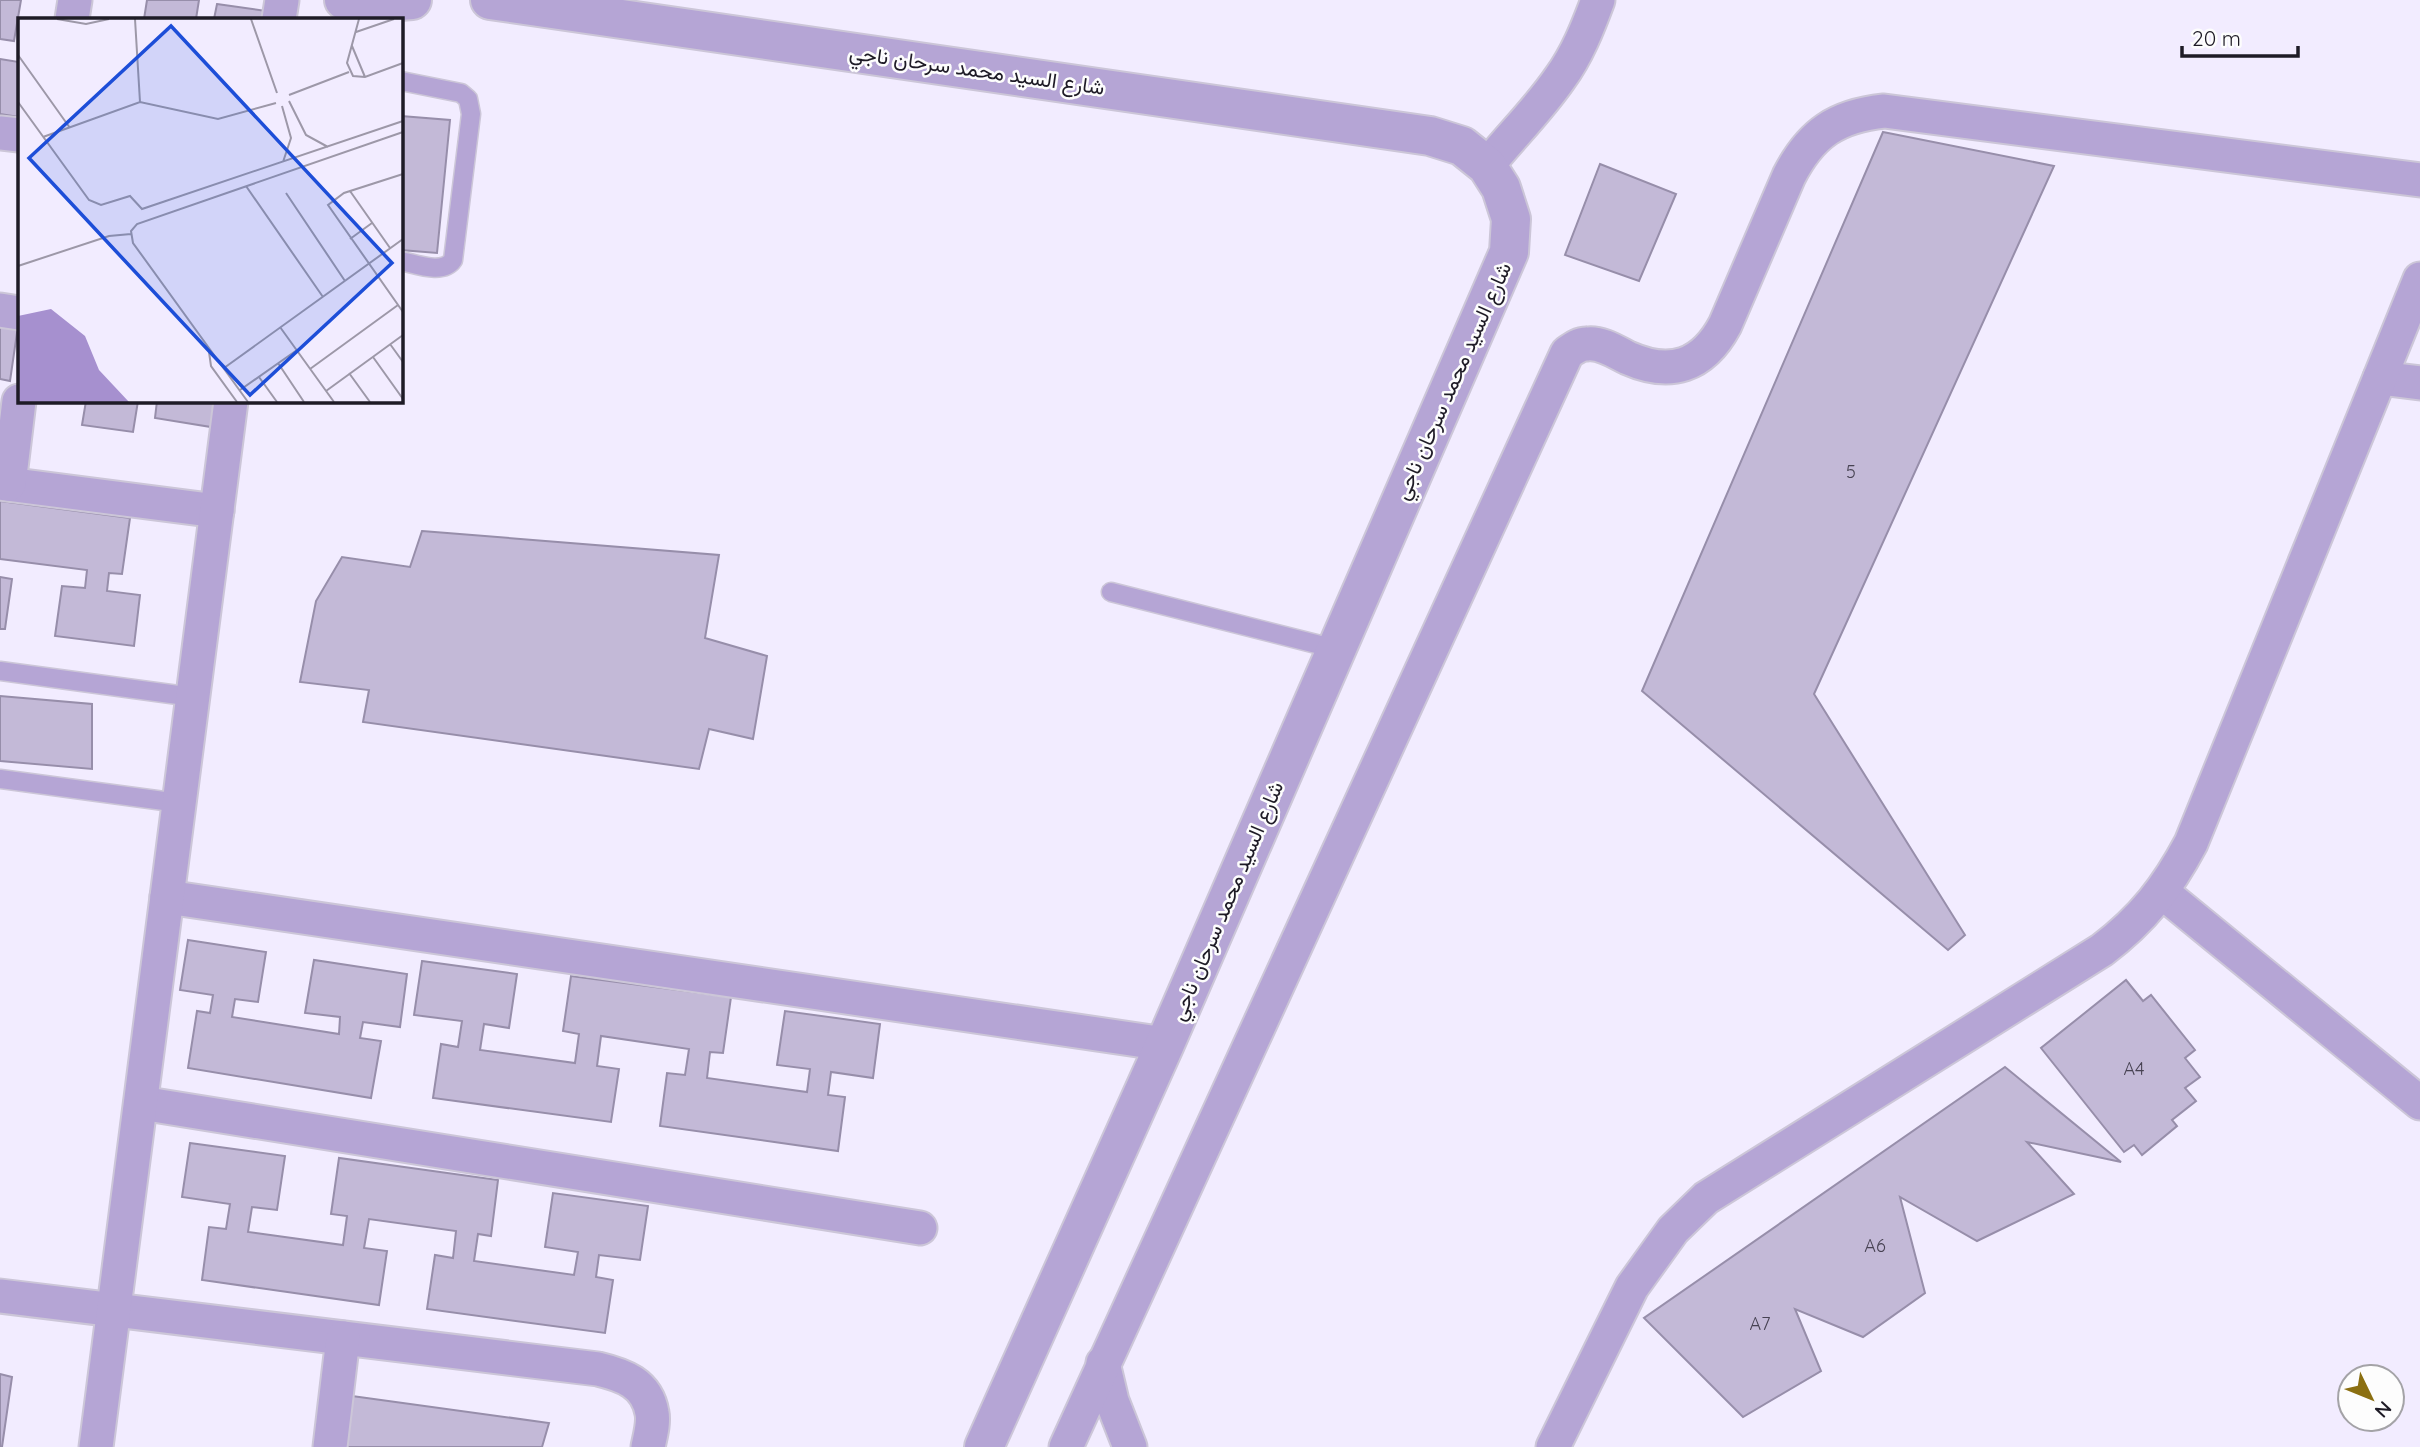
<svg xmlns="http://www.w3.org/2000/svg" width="2420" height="1447" viewBox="0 0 2420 1447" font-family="Quicksand,Vazirmatn,sans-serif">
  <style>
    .building { fill: #c3b9d7; stroke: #978eaa; stroke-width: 2 }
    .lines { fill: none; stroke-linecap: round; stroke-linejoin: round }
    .service-casing { stroke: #ccc6d8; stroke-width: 21 }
    .minor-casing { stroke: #ccc6d8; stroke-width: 37 }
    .tertiary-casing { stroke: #ccc6d8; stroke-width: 42 }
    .service { stroke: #b5a5d5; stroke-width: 18 }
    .minor { stroke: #b5a5d5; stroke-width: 33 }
    .tertiary { stroke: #b5a5d5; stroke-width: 38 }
    .labels { text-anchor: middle; stroke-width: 5; stroke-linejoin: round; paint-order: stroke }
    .number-label { font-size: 18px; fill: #474252 }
    .street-label { font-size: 21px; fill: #1e1b26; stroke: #fdfdfd }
    .inset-road { fill: none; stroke: #9d98a8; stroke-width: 2 }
    .view { fill: #1d4ed8; fill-opacity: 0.15; stroke: #1d4ed8; stroke-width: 3.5 }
    .inset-edge { fill: none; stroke: #1e1b26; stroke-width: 3.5 }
  </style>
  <rect width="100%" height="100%" fill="#f2ecff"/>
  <g class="building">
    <path d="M0,0H21L14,41L0,39Z"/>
    <path d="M147,0H199L196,19H144Z"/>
    <path d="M217,4L273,12L272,19H214Z"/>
    <path d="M0,59L19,62V117L0,114Z"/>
    <path d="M401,116L450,120L437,253L401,250Z"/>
    <path d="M1883,132L2054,166L1814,694L1965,935L1948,950L1642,691Z"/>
    <path d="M1600,164L1676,194L1639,281L1565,255Z"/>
    <path d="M0,324L18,326L10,381L0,379Z"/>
    <path d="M86,401H138L133,432L82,425Z"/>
    <path d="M157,401H215L211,427L155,418Z"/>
    <path d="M0,501L130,518L122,574L109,573L107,591L140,595L134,646L55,636L62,586L85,588L87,570L0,559Z"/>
    <path d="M422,531L719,555L705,638L767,656L753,739L709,729L699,769L363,722L369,690L300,682L316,601L342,557L410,567Z"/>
    <path d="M0,577L12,579L5,629H0Z"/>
    <path d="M0,696L92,704V769L0,761Z"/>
    <path d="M188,940L266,952L258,1002L235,999L232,1017L339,1034L340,1017L305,1013L314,960L407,974L400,1027L363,1022L360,1038L381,1041L371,1098L188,1068L197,1011L210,1013L213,995L180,990Z"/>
    <path d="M422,961L517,974L509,1028L484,1024L480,1050L575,1063L579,1034L563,1031L571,976L731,997L723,1053L710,1052L707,1078L807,1092L810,1069L777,1065L785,1011L880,1024L873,1078L831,1072L828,1095L845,1097L838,1151L660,1126L667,1073L685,1075L689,1049L601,1036L597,1066L619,1069L611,1122L433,1098L441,1044L458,1047L462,1021L414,1015Z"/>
    <path d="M2126,980L2143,1001L2151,995L2195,1050L2185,1058L2200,1077L2185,1088L2196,1101L2172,1120L2177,1126L2142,1155L2134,1145L2124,1152L2041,1048Z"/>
    <path d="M2005,1067L2121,1162L2027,1142L2074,1194L1977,1241L1900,1197L1925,1293L1863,1337L1795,1309L1821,1371L1743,1417L1644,1318Z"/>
    <path d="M190,1143L285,1156L277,1210L252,1207L248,1232L343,1245L347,1216L331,1214L339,1158L498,1180L491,1236L478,1234L474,1261L574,1275L578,1252L545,1247L553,1193L648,1206L640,1260L599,1255L596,1277L613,1280L605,1333L427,1309L435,1255L453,1258L456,1231L369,1219L364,1248L387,1251L379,1305L202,1280L209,1227L226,1229L230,1204L182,1197Z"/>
    <path d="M0,1374L12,1377L2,1447H0Z"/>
    <path d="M352,1396L549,1423L542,1447H349L342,1445Z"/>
  </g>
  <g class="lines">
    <g class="service-casing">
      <g id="service">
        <path d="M401,81L461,93L468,99L471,114L453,260C443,275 416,264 401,261"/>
        <path d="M1111,592L1336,649"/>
        <path d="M0,671L193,697"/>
        <path d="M0,779L179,803"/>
      </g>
    </g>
    <g class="minor-casing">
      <g id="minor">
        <path d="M72,19L75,0"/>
        <path d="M279,19L282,0"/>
        <path d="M0,133L19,135"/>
        <path d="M1487,166C1511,136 1538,110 1560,78C1577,55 1588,27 1598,0"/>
        <path d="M0,310L19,313"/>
        <path d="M2380,378L2420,383"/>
        <path d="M0,483L217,511"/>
        <path d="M9,484L19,401"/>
        <path d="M2162,892L2420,1103"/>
        <path d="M167,897L1165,1044"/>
        <path d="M141,1103L920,1228"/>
        <path d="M0,1296L598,1369C623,1375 647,1383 652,1413C654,1423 650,1437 648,1447"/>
        <path d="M1103,1363L1112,1401L1130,1447"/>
        <path d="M96,1447L231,401"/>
        <path d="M330,1447L343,1338"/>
        <path d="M1066,1447L1567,353C1574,348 1579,344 1587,344C1601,342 1616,352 1628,358C1671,377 1703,366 1725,325L1789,176C1811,133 1837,116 1884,111L2420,180"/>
        <path d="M1553,1447L1632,1287L1673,1230L1706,1198L2102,950C2143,919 2167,888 2191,843L2420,279"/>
      </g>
    </g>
    <g class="tertiary-casing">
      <g id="tertiary">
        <path d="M344,0L375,3L412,0"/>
        <path d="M490,0L1430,136L1462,146L1487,166L1501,188L1511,219L1509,252L1165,1044L984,1447"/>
      </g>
    </g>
    <use href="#service" class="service"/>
    <use href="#minor" class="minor"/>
    <use href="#tertiary" class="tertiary"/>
  </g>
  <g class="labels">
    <g class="number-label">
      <text x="1851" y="478">5</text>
      <text x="2134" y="1075">A4</text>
      <text x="1875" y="1252">A6</text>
      <text x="1760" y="1330">A7</text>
    </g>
    <g class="street-label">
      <text transform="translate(977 70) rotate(8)" y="7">شارع السيد محمد سرحان ناجي</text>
      <text transform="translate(1453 381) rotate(-66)" y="7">شارع السيد محمد سرحان ناجي</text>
      <text transform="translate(1227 901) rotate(-67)" y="7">شارع السيد محمد سرحان ناجي</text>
    </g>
  </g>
  <g transform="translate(18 18)">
    <rect width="385" height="385" fill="#f2ecff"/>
    <path d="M33,291L67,318L81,352L111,384H0V298Z" fill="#a690cf"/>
    <path class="inset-road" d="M39,1L68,6L91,1M117,1L122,84M233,1L259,75M341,1L329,45L335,58L347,59L385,45M338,14L376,1M334,28L347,59M0,37L52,110M271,77L331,54M271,83L288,117L310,129M0,84L71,182L83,187L112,178L124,191L385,103M264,88L273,120L265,144M25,119L122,84L200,101L258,85M385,156L326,175L310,187L385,294M228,168L305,279M332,173L372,230M268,175L327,263M332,221L354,205M0,248L91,218L113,216M262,309L316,384M372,326L385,344M191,334L193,348L219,384M355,339L385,381M260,345L286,384M206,350L385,221M292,351L380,287M331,355L352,384M241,359L259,384M222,372L279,332M308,373L385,317M230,384L115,225L113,213L119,206L385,114"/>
    <path class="view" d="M153,8L374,245L232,377L11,140Z"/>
    <rect width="385" height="385" class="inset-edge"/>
  </g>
  <g transform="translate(2371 1398) rotate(133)"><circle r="33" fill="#fdfdfd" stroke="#a4a3a7" stroke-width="2"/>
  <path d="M0-5L12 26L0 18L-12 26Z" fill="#8b6f11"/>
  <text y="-10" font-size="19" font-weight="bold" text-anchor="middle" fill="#1e1b26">N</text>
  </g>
  <path d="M2182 46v10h116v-10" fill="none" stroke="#1e1b26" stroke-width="3.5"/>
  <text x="2192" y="46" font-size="21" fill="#1e1b26" stroke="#fdfdfd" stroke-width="5" paint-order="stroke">20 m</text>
</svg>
